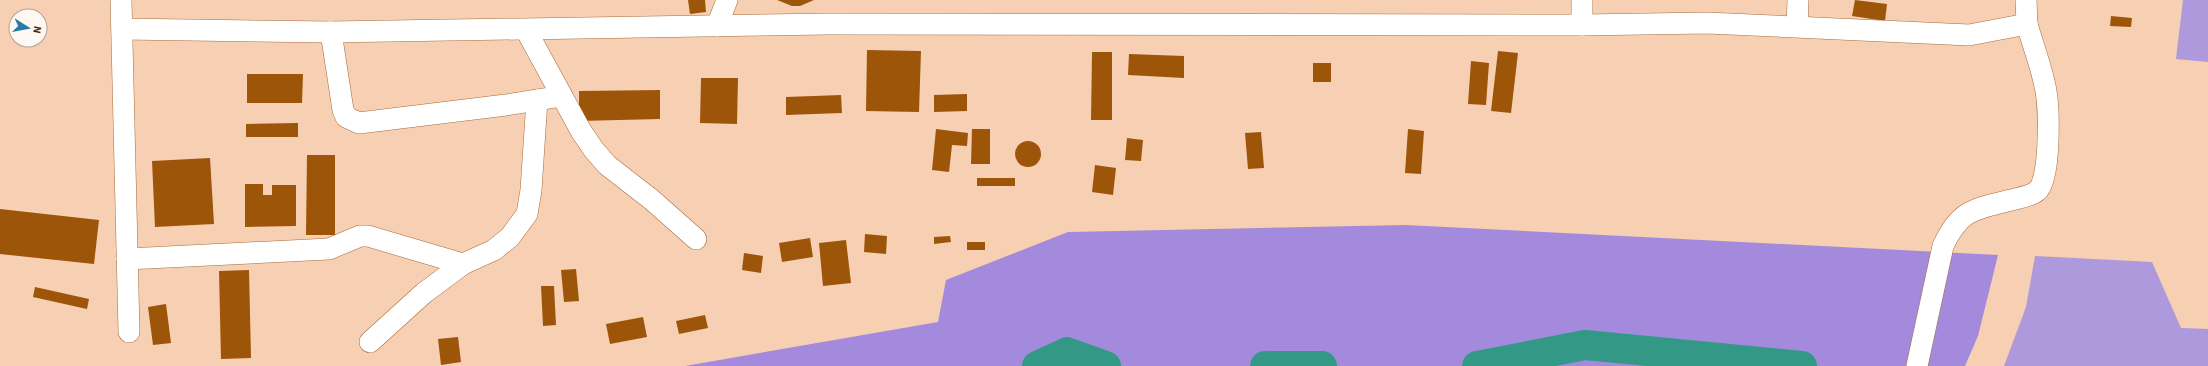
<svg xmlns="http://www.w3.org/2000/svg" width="2208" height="366" viewBox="0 0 2208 366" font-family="'Source Sans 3',sans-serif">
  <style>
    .green { fill: #ad99dc }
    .forest { fill: #a48add }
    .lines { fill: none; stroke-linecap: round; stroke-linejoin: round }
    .river { stroke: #339986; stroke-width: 30 }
    .building { fill: #9d550a }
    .minor-casing { stroke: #a86c3c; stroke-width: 22 }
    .minor { stroke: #fff; stroke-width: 21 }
  </style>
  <rect width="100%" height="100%" fill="#f7cfb2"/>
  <g class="green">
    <path d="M2183,0H2208V62L2176,59Z"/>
    <path d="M2035,256L2152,262L2181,328L2208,329V366H2004L2026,307Z"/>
  </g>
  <path class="forest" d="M1406,225L1998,255L1978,336L1965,366H685L938,322L946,280L1068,232Z"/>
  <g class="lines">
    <g class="river">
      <path d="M1037,366L1067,352L1106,366"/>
      <path d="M1265,366H1322"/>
      <path d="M1477,366L1585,345L1802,366"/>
    </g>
  </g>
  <g class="building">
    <path d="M688,0H705L706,12L690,14Z"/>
    <path d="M777,0H814L800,6H792Z"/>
    <path d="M1855,0L1887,4L1885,21L1852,16Z"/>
    <path d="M2111,16L2132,18L2131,27L2110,26Z"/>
    <path d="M867,50L921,51L919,112L866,111Z"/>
    <path d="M1498,51L1518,53L1511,113L1491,111Z"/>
    <path d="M1092,52H1112V120H1091Z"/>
    <path d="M1129,54L1184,56V78L1128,75Z"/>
    <path d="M1471,61L1489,63L1486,105L1468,104Z"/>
    <rect x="1313" y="63" width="18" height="19"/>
    <path d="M247,74H303L302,103H247Z"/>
    <path d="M701,78H738L737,124L700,123Z"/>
    <path d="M660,90V119L579,121V91Z"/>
    <path d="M967,94V111L934,112V95Z"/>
    <path d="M841,95L842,113L786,115V97Z"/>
    <path d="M298,123V137H246V124Z"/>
    <path d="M936,129L968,133L967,146L952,145L949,172L932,170Z"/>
    <path d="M972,129H990V164H971Z"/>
    <path d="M1408,129L1424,131L1421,174L1405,173Z"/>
    <path d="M1261,132L1264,168L1248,169L1245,133Z"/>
    <path d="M1127,138L1143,140L1141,161L1125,160Z"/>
    <circle cx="1028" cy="154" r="13"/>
    <path d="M307,155H335V235H306Z"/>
    <path d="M210,158L214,224L155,227L152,161Z"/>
    <path d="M1095,165L1116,168L1113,195L1092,192Z"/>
    <rect x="977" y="178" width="38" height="8"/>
    <path d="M245,184H263V195H272V185H296V226L245,227Z"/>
    <path d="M0,209L99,220L94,264L0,254Z"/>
    <path d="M865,234L887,236L886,254L864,252Z"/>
    <path d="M950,236L951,242L934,244V237Z"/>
    <path d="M810,238L813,257L782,262L779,243Z"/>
    <path d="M846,240L851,283L823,286L819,243Z"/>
    <rect x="967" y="242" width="18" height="8"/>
    <path d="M744,253L763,256L761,273L742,270Z"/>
    <path d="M576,269L579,301L564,302L561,270Z"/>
    <path d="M249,270L251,358L221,359L219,271Z"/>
    <path d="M541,286H554L556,325L543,326Z"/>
    <path d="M35,287L89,299L87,309L33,297Z"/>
    <path d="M166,304L171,343L153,345L148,307Z"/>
    <path d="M705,315L708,328L679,334L676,321Z"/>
    <path d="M643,317L647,337L610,344L606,324Z"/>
    <path d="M458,337L461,362L441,365L438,339Z"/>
  </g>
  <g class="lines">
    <g class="minor-casing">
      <g id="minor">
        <path d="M121,0L129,332"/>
        <path d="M1582,25V0"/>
        <path d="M717,26L727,0"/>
        <path d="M1797,26L1798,0"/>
        <path d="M123,29L331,32L827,24L1582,25L1707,23L1969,35L2027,24L2026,0"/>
        <path d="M526,30L581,131L594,150L607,165L652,200L696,239"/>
        <path d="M331,32L343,110L346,117L359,123L506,105L562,96"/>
        <path d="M127,259L329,249L360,236H368L463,264"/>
        <path d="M370,342L424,293L463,264L494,250L510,237L527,214L531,190L537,100"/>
        <path d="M1917,366L1943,246C1960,209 1975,209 2011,200C2019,198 2031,196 2037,191C2051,181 2049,108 2046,91C2042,68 2033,46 2027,24"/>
      </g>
    </g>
    <use href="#minor" class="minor"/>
  </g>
  <g transform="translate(28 28) rotate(101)"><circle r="19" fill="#fef7f2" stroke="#b4a59a"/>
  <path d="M0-3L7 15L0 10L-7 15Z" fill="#247baa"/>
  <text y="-6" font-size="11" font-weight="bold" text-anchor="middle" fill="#442a16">N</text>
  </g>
</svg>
